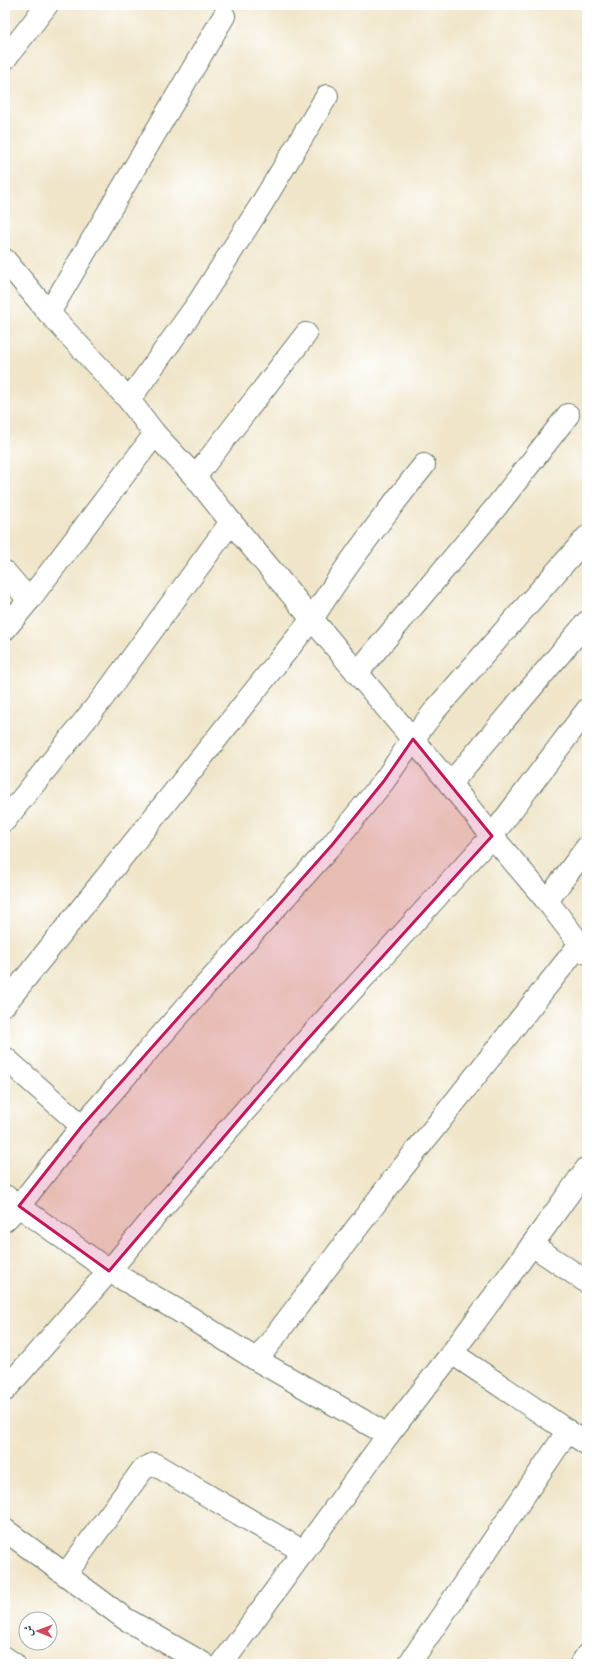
<svg xmlns="http://www.w3.org/2000/svg" width="592" height="1669" viewBox="0 0 592 1669" font-family="'Sorts Mill Goudy',Amiri,serif">
  <style>
    .lines { fill: none; stroke-linecap: round; stroke-linejoin: round }
    .minor-casing { stroke: #687868; stroke-width: 24 }
    .minor { stroke: #fff; stroke-width: 22 }
    .marked { fill: #c2185b; fill-opacity: 0.2; stroke: #c2185b; stroke-width: 3; stroke-linejoin: round }
  </style>
  <rect width="100%" height="100%" fill="#fff"/>
  <filter id="ink" filterUnits="userSpaceOnUse"><feTurbulence type="fractalNoise" baseFrequency=".025" numOctaves="2"/><feDisplacementMap in="SourceGraphic" scale="8" xChannelSelector="R" yChannelSelector="G"/><feConvolveMatrix kernelMatrix="1 2 1 2 8 2 1 2 1" color-interpolation-filters="sRGB"/></filter>
  <filter id="wash" filterUnits="userSpaceOnUse"><feTurbulence type="fractalNoise" baseFrequency=".012" numOctaves="4" result="noise"/><feDisplacementMap in="SourceGraphic" scale="16" xChannelSelector="R" yChannelSelector="G"/><feGaussianBlur stdDeviation="0.9" result="paint"/><feColorMatrix in="noise" values="0 0 0 0 0 0 0 0 0 0 0 0 0 0 0 0 0 1.4 0 .05"/><feComposite in="paint" operator="in"/></filter>
  <g filter="url(#wash)">
    <rect width="100%" height="100%" fill="#f0e5c9"/>
  </g>
  <g filter="url(#ink)">
    <g class="lines">
      <g class="minor-casing">
        <g id="minor">
          <path d="M5,59L47,5"/>
          <path d="M5,260L49,313L129,400L155,434L195,477L231,522L450,784L492,836L547,901L587,953"/>
          <path d="M49,313L224,16"/>
          <path d="M129,400L199,302L261,205L327,96"/>
          <path d="M195,477L306,334"/>
          <path d="M5,572L29,600"/>
          <path d="M5,629L29,600L155,434"/>
          <path d="M357,673L496,507L568,415"/>
          <path d="M450,784L587,622"/>
          <path d="M5,820L102,699L231,522"/>
          <path d="M547,901L587,847"/>
          <path d="M5,1004L312,619C346,565 384,515 424,465"/>
          <path d="M5,1058L82,1126"/>
          <path d="M5,1196L109,1271L186,1315L257,1360L388,1435"/>
          <path d="M5,1220L19,1206L82,1126L195,997L332,845L384,781L413,739L436,709L587,537"/>
          <path d="M532,1245L587,1282"/>
          <path d="M452,1353L587,1444"/>
          <path d="M257,1360L393,1180L580,944"/>
          <path d="M5,1390L109,1271L220,1139L306,1041L492,836L587,710"/>
          <path d="M5,1530L124,1618L204,1664"/>
          <path d="M66,1574L143,1469L154,1464L304,1552"/>
          <path d="M5,1658L14,1664"/>
          <path d="M222,1664L388,1435L452,1353L532,1245L587,1168"/>
          <path d="M409,1664L568,1431"/>
          <path d="M581,1664L587,1655"/>
        </g>
      </g>
      <use href="#minor" class="minor"/>
    </g>
  </g>
  <path class="marked" d="M413,739L492,836L306,1041L109,1271L19,1206L82,1126L332,845L384,781Z"/>
  <rect width="592" height="1669" fill="none" stroke="#fff" stroke-width="20"/>
  <g transform="translate(38 1631) rotate(271)"><circle r="19" fill="#ffffff" stroke="#a5b1ae"/>
  <path d="M0-3L7 15L0 10L-7 15Z" fill="#d1495b"/>
  <text y="-6" font-size="11" font-weight="bold" text-anchor="middle" fill="#1f3d34">ش</text>
  </g>
</svg>
